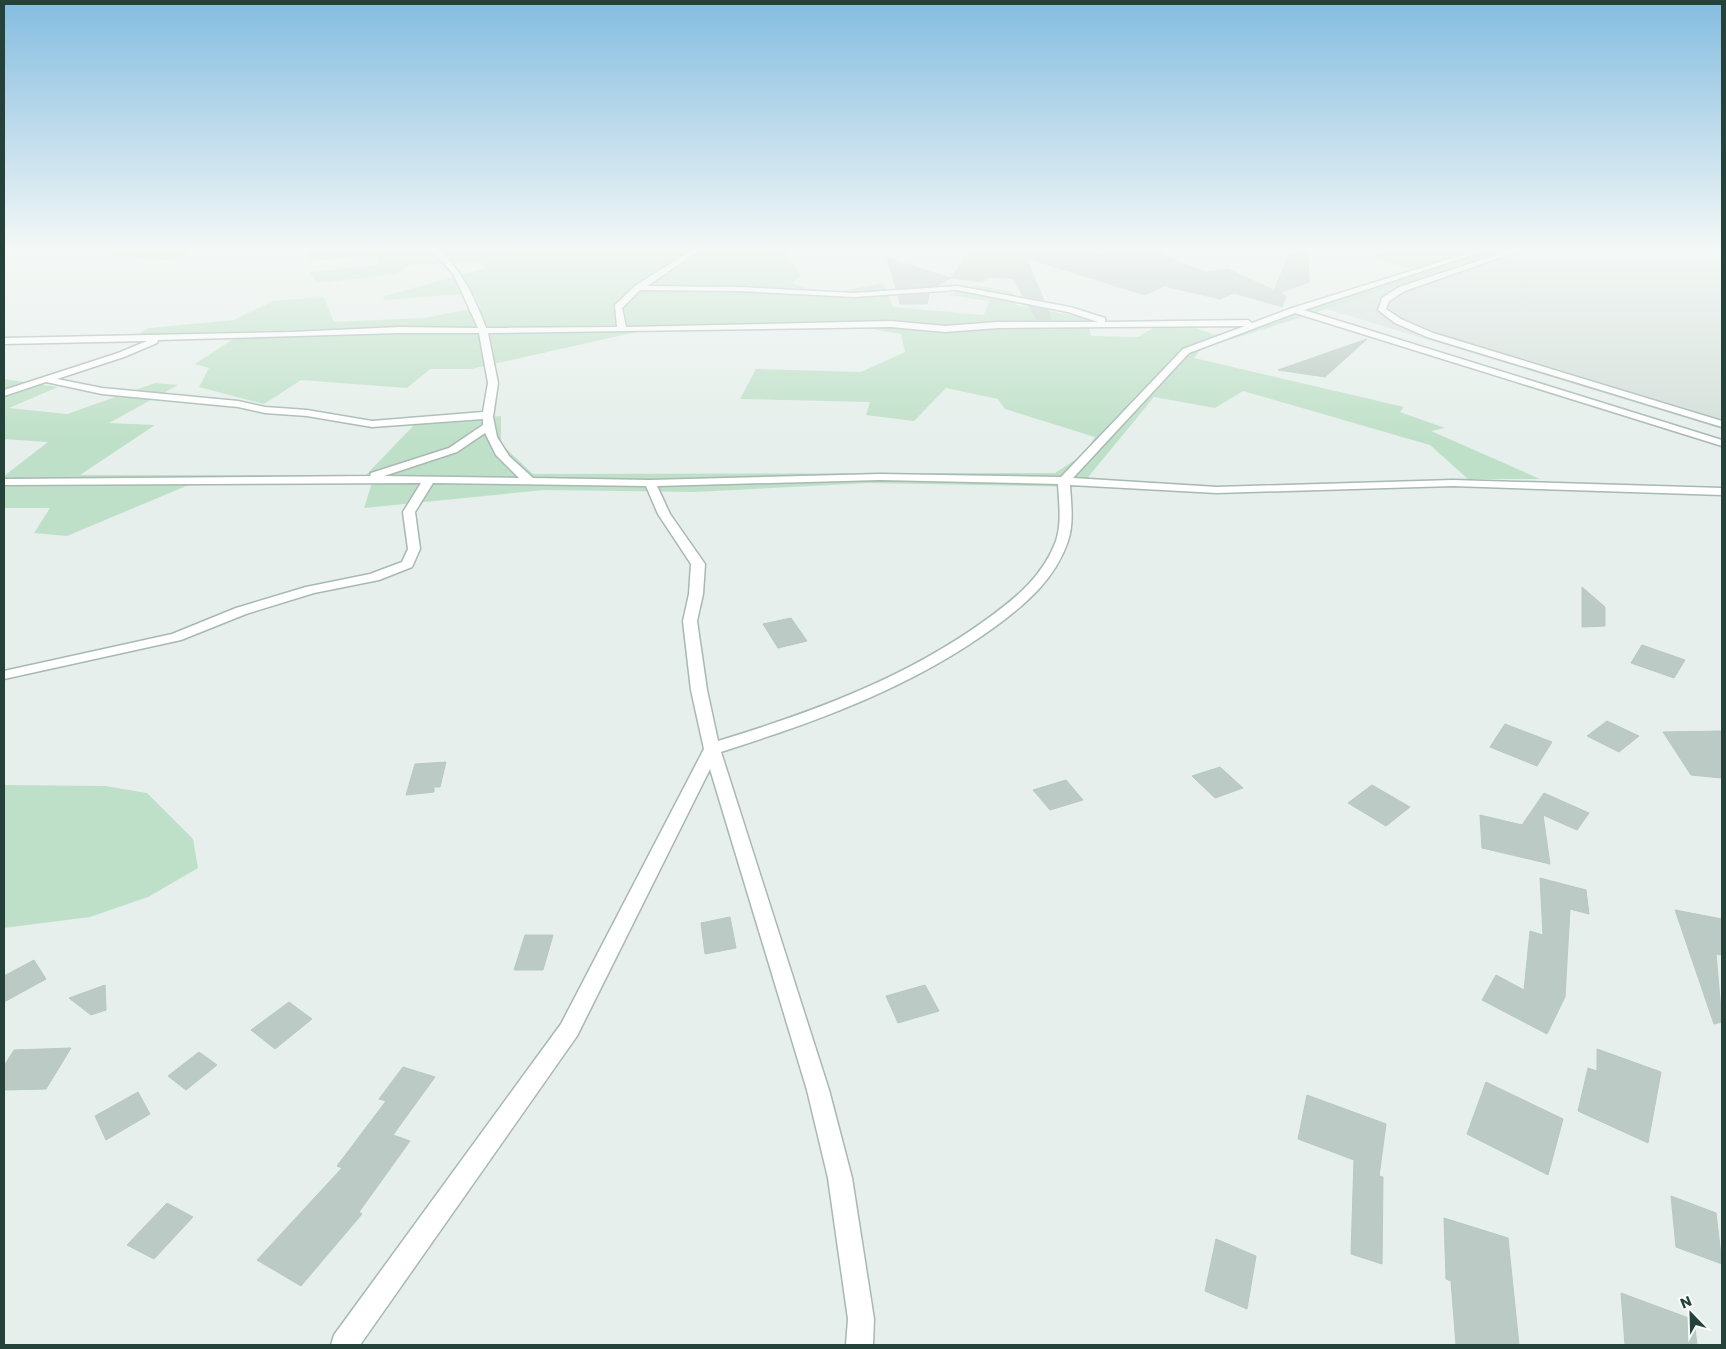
<svg xmlns="http://www.w3.org/2000/svg" width="1726" height="1349" viewBox="0 0 1726 1349" font-family="Poppins,sans-serif">
  <style>
    .built { fill: #d4dfda }
    .green { fill: #bfe0c8 }
    .building { fill: #bbcac4; stroke: #b8c9c2 }
    .lines { fill: none; stroke-linecap: round; stroke-linejoin: round }
    .minor-casing { stroke: #a8b8b2; stroke-width: 3 }
    .minor { fill: #fff; fill-rule: evenodd }
  </style>
  <rect width="100%" height="100%" fill="#e6efeb"/>
  <path class="built" d="M1501,250H1722V429L1327,309Z"/>
  <g class="green">
    <path d="M115,250H193C170,268 137,255 110,255Z"/>
    <path d="M310,250H787L785,253L801,275L792,283L823,295L883,283L893,307L984,315L989,301L948,295L976,285L1012,292L1016,305L1087,318L1091,336L1138,337L1168,319L1216,335L1413,270L1371,257L1385,250H1501L1327,309L1201,349L1194,358L1404,407L1400,412L1445,428L1431,431L1540,479H1468L1430,445L1243,391L1215,408L1154,397L1080,487L869,483L694,492L544,490L364,508L372,483L191,484L67,536L34,533L50,508H4V476L48,442L4,439V379L58,387L9,408L67,414L155,383L178,385L109,423L155,425L80,475H366L416,423L501,416V444L533,474L1055,473L1084,454L1095,437L1005,409L998,399L946,388L914,421L866,415L870,402L740,399L756,369L861,372L905,352L901,334L840,323L641,331L471,369H430L407,388L301,380L264,404L199,387L209,368L195,364L241,334L135,336L149,328L234,320L273,301L324,297L334,322L424,318L481,307L473,293L383,300L384,296L484,269L482,262L409,265L397,274L317,283L309,272L380,265L376,255L306,261Z"/>
    <path d="M4,785L105,786L147,793L193,839L198,868L148,897L90,917L4,928Z"/>
  </g>
  <g class="building">
    <path d="M970,250L1103,252L1101,250H1161L1165,256L1205,272L1228,269L1274,290L1291,251L1308,252L1309,282L1280,293L1286,296L1282,307L1234,293L1220,299L1164,286L1145,295L1026,258L1044,300L1023,296L1013,279L991,277L982,282L951,278Z"/>
    <path d="M887,258L951,278L936,286L896,288Z"/>
    <path d="M929,294L927,304H900L898,296Z"/>
    <path d="M1029,306L1048,310L1051,319L1037,320Z"/>
    <path d="M1367,339L1325,377L1278,370Z"/>
    <path d="M1582,587L1605,607V626L1582,627Z"/>
    <path d="M791,618L807,641L778,648L763,624Z"/>
    <path d="M1642,645L1685,660L1674,678L1631,663Z"/>
    <path d="M1607,721L1639,736L1619,752L1587,736Z"/>
    <path d="M1505,724L1552,742L1537,766L1490,747Z"/>
    <path d="M1722,731V778L1691,775L1663,732Z"/>
    <path d="M446,762L440,787H434V792L406,795L415,764Z"/>
    <path d="M1220,767L1243,788L1215,798L1192,776Z"/>
    <path d="M1066,780L1083,800L1050,810L1033,790Z"/>
    <path d="M1372,785L1410,807L1386,826L1348,803Z"/>
    <path d="M1544,793L1589,813L1577,830L1543,815L1550,864L1482,848L1480,815L1522,825Z"/>
    <path d="M1540,878L1586,890L1589,914L1570,909L1565,997L1547,1034L1482,1000L1496,975L1524,990L1530,931L1543,935Z"/>
    <path d="M1675,910L1722,919V955L1716,954L1722,1022L1714,1024Z"/>
    <path d="M730,917L736,948L705,954L701,923Z"/>
    <path d="M525,935H553L543,970H514Z"/>
    <path d="M34,960L46,979L4,1002V976Z"/>
    <path d="M105,985L106,1010L91,1015L69,998Z"/>
    <path d="M925,985L939,1011L898,1023L886,996Z"/>
    <path d="M289,1002L312,1019L275,1049L251,1030Z"/>
    <path d="M71,1048L46,1089L4,1090V1066L14,1050Z"/>
    <path d="M1597,1049L1661,1072L1648,1143L1578,1111L1588,1068L1597,1071Z"/>
    <path d="M199,1052L217,1065L186,1090L168,1076Z"/>
    <path d="M403,1067L435,1077L393,1135L410,1141L359,1212L362,1214L301,1286L257,1260L342,1168L337,1166L386,1101L379,1099Z"/>
    <path d="M1486,1082L1563,1119L1548,1175L1467,1134Z"/>
    <path d="M138,1092L150,1114L106,1140L95,1116Z"/>
    <path d="M1307,1095L1386,1124L1379,1176L1383,1177L1382,1264L1351,1254L1354,1160L1298,1139Z"/>
    <path d="M1671,1196L1716,1213L1722,1264L1676,1247Z"/>
    <path d="M167,1203L193,1217L154,1259L127,1245Z"/>
    <path d="M1444,1218L1508,1238L1519,1345H1456L1451,1281L1446,1279Z"/>
    <path d="M1216,1239L1256,1256L1247,1309L1205,1291Z"/>
    <path d="M1621,1293L1694,1320L1697,1345H1625Z"/>
  </g>
  <g class="lines">
    <g class="minor-casing">
      <g id="minor">
        <path d="M432,250H439C462,271 475,298 486,328L617,327L615,305L635,286L692,250H700L647,286L739,287L854,293L957,286L1070,307L1105,318V322L1248,320L1252,323L1292,308L1478,250H1487L1304,310L1722,440V446L1295,313L1189,353L1073,478L1217,487L1453,480L1722,488V495L1453,486L1217,493L1070,485C1071,503 1074,523 1068,541C1055,579 1027,603 996,626C913,687 818,721 721,752L829,1090L852,1178L874,1319L873,1345H846L848,1319L828,1178L807,1090L710,769L577,1036L360,1345H331L334,1335L561,1024L704,749L691,690L683,621L689,594L691,564L658,514L646,486L433,483L415,512L420,549L412,567L379,580L314,593L246,614L181,640L4,679V671L172,634L236,608L306,587L370,574L402,562L408,549L403,512L421,483L4,485V479L370,476L371,473L449,448L483,425V419L372,427L307,416L265,413L238,407L102,394L46,382L4,396V390L118,353L147,341L4,344V338L292,332L399,327L478,328L454,275ZM640,290L739,291L854,297L957,290L1068,312L1098,322H997L945,326L891,321L626,327L622,308ZM1245,326L1183,349L1061,477L880,474L650,480L533,478L509,456L497,437L493,417L498,383L488,333L891,327L945,332L997,328ZM399,333H479L488,383L483,412L372,421L307,410L265,407L238,401L102,388L57,379L124,357L157,343L158,340ZM485,433L496,455L519,478L384,476L457,452ZM880,480L1058,484C1059,503 1062,523 1056,541C1043,576 1016,598 987,619C906,678 813,712 718,741L707,690L697,621L703,594L705,564L670,514L657,486Z"/>
        <path d="M1511,250H1521L1405,291L1389,301L1386,309L1401,319L1433,333L1722,421V427L1427,337L1395,323L1378,310L1382,298L1399,287Z"/>
      </g>
    </g>
    <use href="#minor" class="minor"/>
  </g>
  <linearGradient id="sky" x2="0" y2="1"><stop stop-color="#84bce0"/><stop offset="0.57" stop-color="#f4f8f6"/><stop offset="1" stop-color="#f4f8f6" stop-opacity="0"/></linearGradient>
  <rect width="1726" height="438" fill="url(#sky)"/>
  <rect width="1726" height="1349" fill="none" stroke="#24423a" stroke-width="10"/>
  <g transform="translate(1691 1314) rotate(337)" stroke="#f7fbf9" stroke-width="4" paint-order="stroke">
  <path d="M0-4L9 19L0 12L-9 19Z" fill="#24423a"/>
  <text y="-8" font-size="14" font-weight="bold" text-anchor="middle" fill="#24423a">N</text>
  </g>
</svg>
